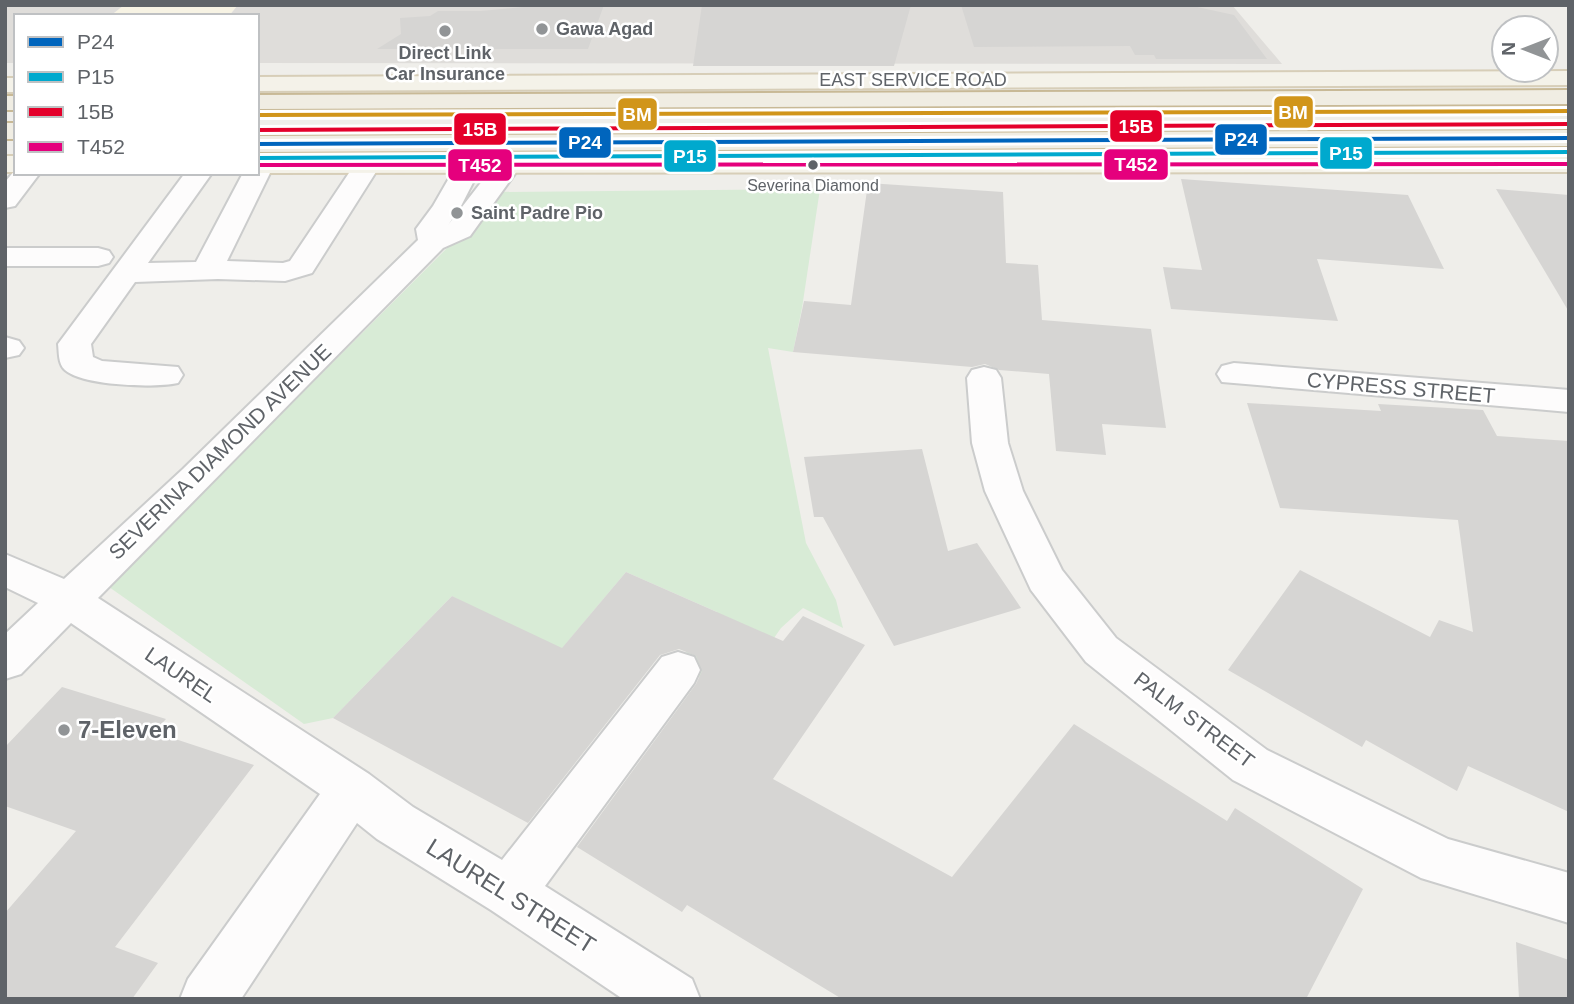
<svg xmlns="http://www.w3.org/2000/svg" width="1574" height="1004" viewBox="0 0 1574 1004" font-family="Helvetica,sans-serif">
  <style>
    .commercial { fill: #f7f3e4 }
    .industrial { fill: #dfddda }
    .green { fill: #d8ebd6 }
    .building { fill: #d6d5d3 }
    .lines { fill: none; stroke-linecap: round; stroke-linejoin: round }
    .minor-casing { stroke: #cbcccc; stroke-width: 4 }
    .major-casing { stroke: #d7ceb8; stroke-width: 4 }
    .highway-casing { stroke: #c8b996; stroke-width: 4 }
    .minor { fill: #fdfcfc; fill-rule: evenodd }
    .major { fill: #f4f2e9; fill-rule: evenodd }
    .highway { fill: #f0ede3; fill-rule: evenodd }
    .bus-1-casing { stroke: #fff; stroke-width: 6 }
    .bus-2-casing { stroke: #fff; stroke-width: 6 }
    .bus-3-casing { stroke: #fff; stroke-width: 6 }
    .bus-4-casing { stroke: #fff; stroke-width: 6 }
    .bus-5-casing { stroke: #fff; stroke-width: 6 }
    .bus-1 { fill: #0065bd; fill-rule: evenodd }
    .bus-2 { fill: #00a9ce; fill-rule: evenodd }
    .bus-3 { fill: #e4002b; fill-rule: evenodd }
    .bus-4 { fill: #e5007d; fill-rule: evenodd }
    .bus-5 { fill: #d1951a; fill-rule: evenodd }
    .poi-dot { fill: #919496; stroke: #fff; stroke-width: 2.5 }
    .bus-dot { fill: #5f6368; stroke: #fff; stroke-width: 2.5 }
    .labels { text-anchor: middle; stroke-width: 5; stroke-linejoin: round; paint-order: stroke }
    .far-bus-label { font-size: 16px; fill: #5f6368; stroke: #fff }
    .far-poi-label { font-size: 18px; font-weight: bold; fill: #5f6368; stroke: #fff; text-anchor: start }
    .far-street-label { font-size: 18px; fill: #5f6368; stroke: #fff }
    .street-label { font-size: 21px; fill: #5f6368; stroke: #fff }
    .near-poi-label { font-size: 24px; font-weight: bold; fill: #5f6368; stroke: #fff; text-anchor: start }
    .near-street-label { font-size: 24px; fill: #5f6368; stroke: #fff }
    .line-badge { stroke: #fff; stroke-width: 2.5 }
    .badge-label { font-size: 19px; text-anchor: middle; font-weight: bold; fill: #fff }
  </style>
  <rect width="100%" height="100%" fill="#efeeea"/>
  <path class="commercial" d="M124,5H238L229,16H110Z"/>
  <g class="industrial">
    <path d="M5,5H124L110,16H16V63H5Z"/>
    <path d="M238,5H1232L1282,64L257,63V16H229Z"/>
  </g>
  <path class="green" d="M820,189L802,308L793,352L768,348L806,543L836,600L843,628L803,608L781,628L734,695L677,665L717,612L626,572L559,652L452,596L333,718L304,724L109,587L477,218L495,192Z"/>
  <g class="building">
    <path d="M543,5H604L588,49H377L401,34L400,18L430,16L438,11H481Z"/>
    <path d="M702,5H911L894,66H693Z"/>
    <path d="M961,5H1188L1234,15L1267,59H1156L1154,55H1135L1130,46L974,47Z"/>
    <path d="M1181,179L1408,195L1444,269L1317,259L1338,321L1171,309L1163,267L1202,270Z"/>
    <path d="M868,183L1003,192L1006,263L1038,265L1042,320L1151,329L1166,428L1102,424L1106,455L1056,451L1049,374L999,370L985,364L972,367L793,352L804,301L851,305Z"/>
    <path d="M1496,189L1569,195V312Z"/>
    <path d="M1247,403L1381,411L1378,404L1483,410L1497,436L1569,441V812L1468,766L1457,791L1366,740L1362,747L1228,670L1300,570L1430,637L1439,620L1473,632L1458,520L1280,508Z"/>
    <path d="M922,449L948,551L977,543L1021,608L894,646L823,517H814L804,457Z"/>
    <path d="M626,572L783,641L803,616L865,645L773,779L952,877L1074,724L1227,821L1235,808L1363,889L1306,999H842L687,905L682,912L577,847L696,684L702,671L696,656L679,649L660,655L528,823L333,718L452,596L562,648Z"/>
    <path d="M62,687L166,719L154,732L254,765L115,947L158,963L132,999H5V913L76,831L5,806V747Z"/>
    <path d="M1516,942L1569,960V999H1519Z"/>
  </g>
  <g class="lines">
    <g class="minor-casing">
      <g id="minor">
        <path d="M368,156L377,158L381,164L312,273L285,281L218,279L135,282L91,344L93,357L102,361L178,367L183,375L178,383C155,388 83,386 65,370C58,364 59,352 58,344L185,173H212L148,263L196,262L243,173H257V165L267,167L270,173L227,261L283,263L290,261L359,158Z"/>
        <path d="M509,156L518,158L522,164L470,236L443,248L98,598L369,774L413,807L502,860L662,657L678,652L694,657L700,670L694,683L545,886L692,979L700,999H623L491,910L377,839L357,823L241,999H180L188,979L320,794L71,623L21,674L5,679V634L38,603L5,587V554L64,579L183,469L418,240L416,229L433,206L460,159L469,157L478,159L482,165L460,208L448,225L500,158Z"/>
        <path d="M16,169V173H40L15,206L5,208V182Z"/>
        <path d="M5,248H98L109,251L113,257L109,263L98,266H5Z"/>
        <path d="M5,337L19,341L24,348L19,355L5,358Z"/>
        <path d="M1234,363L1569,390V412L1222,382L1217,374L1222,366Z"/>
        <path d="M984,367L996,370L1001,378L1008,443L1023,491L1062,570L1116,638L1267,750L1448,839L1569,873V923L1421,878L1233,780L1086,662L1031,590L985,491L972,443L967,378L972,370Z"/>
      </g>
    </g>
    <g class="major-casing">
      <g id="major">
        <path d="M1569,71V85L257,91V77Z"/>
        <rect x="5" y="78" width="11" height="14"/>
        <rect x="5" y="156" width="11" height="16"/>
        <path d="M1569,156V172L257,173V157Z"/>
      </g>
    </g>
    <g class="highway-casing">
      <g id="highway">
        <path d="M1569,90V104L257,109V95Z"/>
        <rect x="5" y="96" width="11" height="14"/>
        <rect x="5" y="123" width="11" height="16"/>
        <path d="M1569,130V146L257,152V136Z"/>
      </g>
    </g>
    <use href="#minor" class="minor"/>
    <use href="#major" class="major"/>
    <use href="#highway" class="highway"/>
    <g class="bus-1-casing">
      <path id="bus-1" d="M1569,136V140L257,146V142Z"/>
    </g>
    <g class="bus-2-casing">
      <path id="bus-2" d="M1569,150V154L257,160V156Z"/>
    </g>
    <g class="bus-3-casing">
      <path id="bus-3" d="M1569,122V126L257,132V128Z"/>
    </g>
    <g class="bus-4-casing">
      <path id="bus-4" d="M1569,162V166L257,167V163Z"/>
    </g>
    <g class="bus-5-casing">
      <path id="bus-5" d="M1569,109V113L257,117V113Z"/>
    </g>
    <use href="#bus-1" class="bus-1"/>
    <use href="#bus-2" class="bus-2"/>
    <use href="#bus-3" class="bus-3"/>
    <use href="#bus-4" class="bus-4"/>
    <use href="#bus-5" class="bus-5"/>
  </g>
  <g class="poi-dot">
    <circle cx="542" cy="29" r="7"/>
    <circle cx="445" cy="31" r="7"/>
    <circle cx="457" cy="213" r="7"/>
    <circle cx="64" cy="730" r="7"/>
  </g>
  <circle class="bus-dot" cx="813" cy="165" r="6"/>
  <g class="labels">
    <g class="far-bus-label">
      <text x="813" y="191">Severina Diamond</text>
    </g>
    <g class="far-poi-label">
      <text x="556" y="35">Gawa Agad</text>
      <text x="445" y="59" text-anchor="middle">Direct Link<tspan x="445" dy="21">Car Insurance</tspan></text>
      <text x="471" y="219">Saint Padre Pio</text>
    </g>
    <g class="far-street-label">
      <text x="913" y="86">EAST SERVICE ROAD</text>
    </g>
    <g class="street-label">
      <text transform="translate(1401 388) rotate(5)" y="7">CYPRESS STREET</text>
      <text transform="translate(220 452) rotate(-44)" y="7">SEVERINA DIAMOND AVENUE</text>
      <text transform="translate(181 675) rotate(34)" y="7">LAUREL</text>
      <text transform="translate(1194 720) rotate(37)" y="7">PALM STREET</text>
    </g>
    <g class="near-poi-label">
      <text x="78" y="738">7-Eleven</text>
    </g>
    <g class="near-street-label">
      <text transform="translate(511 896) rotate(32)" y="8">LAUREL STREET</text>
    </g>
  </g>
  <g class="line-badge">
    <rect x="1273" y="95" width="41" height="34" rx="7" fill="#d1951a"/>
    <rect x="617" y="97" width="41" height="34" rx="7" fill="#d1951a"/>
    <rect x="1109" y="109" width="54" height="34" rx="7" fill="#e4002b"/>
    <rect x="453" y="112" width="54" height="34" rx="7" fill="#e4002b"/>
    <rect x="1214" y="123" width="54" height="33" rx="7" fill="#0065bd"/>
    <rect x="558" y="126" width="54" height="33" rx="7" fill="#0065bd"/>
    <rect x="1319" y="136" width="54" height="34" rx="7" fill="#00a9ce"/>
    <rect x="663" y="139" width="54" height="34" rx="7" fill="#00a9ce"/>
    <rect x="1103" y="148" width="66" height="33" rx="7" fill="#e5007d"/>
    <rect x="447" y="148" width="66" height="34" rx="7" fill="#e5007d"/>
  </g>
  <g class="badge-label">
    <text x="1293" y="119">BM</text>
    <text x="637" y="121">BM</text>
    <text x="1136" y="133">15B</text>
    <text x="480" y="136">15B</text>
    <text x="1241" y="146">P24</text>
    <text x="585" y="149">P24</text>
    <text x="1346" y="160">P15</text>
    <text x="690" y="163">P15</text>
    <text x="1136" y="171">T452</text>
    <text x="480" y="172">T452</text>
  </g>
  <rect width="1574" height="1004" fill="none" stroke="#5f6368" stroke-width="14"/>
  <rect x="14" y="14" width="245" height="161" fill="#ffffff" stroke="#bfc1c3" stroke-width="2"/>
  <rect x="28" y="37" width="35" height="10" fill="#0065bd" stroke="#bfc1c3" stroke-width="2"/>
  <text x="77" y="49" font-size="21" fill="#5f6368">P24</text>
  <rect x="28" y="72" width="35" height="10" fill="#00a9ce" stroke="#bfc1c3" stroke-width="2"/>
  <text x="77" y="84" font-size="21" fill="#5f6368">P15</text>
  <rect x="28" y="107" width="35" height="10" fill="#e4002b" stroke="#bfc1c3" stroke-width="2"/>
  <text x="77" y="119" font-size="21" fill="#5f6368">15B</text>
  <rect x="28" y="142" width="35" height="10" fill="#e5007d" stroke="#bfc1c3" stroke-width="2"/>
  <text x="77" y="154" font-size="21" fill="#5f6368">T452</text>
  <g transform="translate(1525 49) rotate(270)"><circle r="33" fill="#ffffff" stroke="#bfc1c3" stroke-width="2"/>
  <path d="M0-5L12 26L0 18L-12 26Z" fill="#919496"/>
  <text y="-10" font-size="19" font-weight="bold" text-anchor="middle" fill="#5f6368">N</text>
  </g>
</svg>
